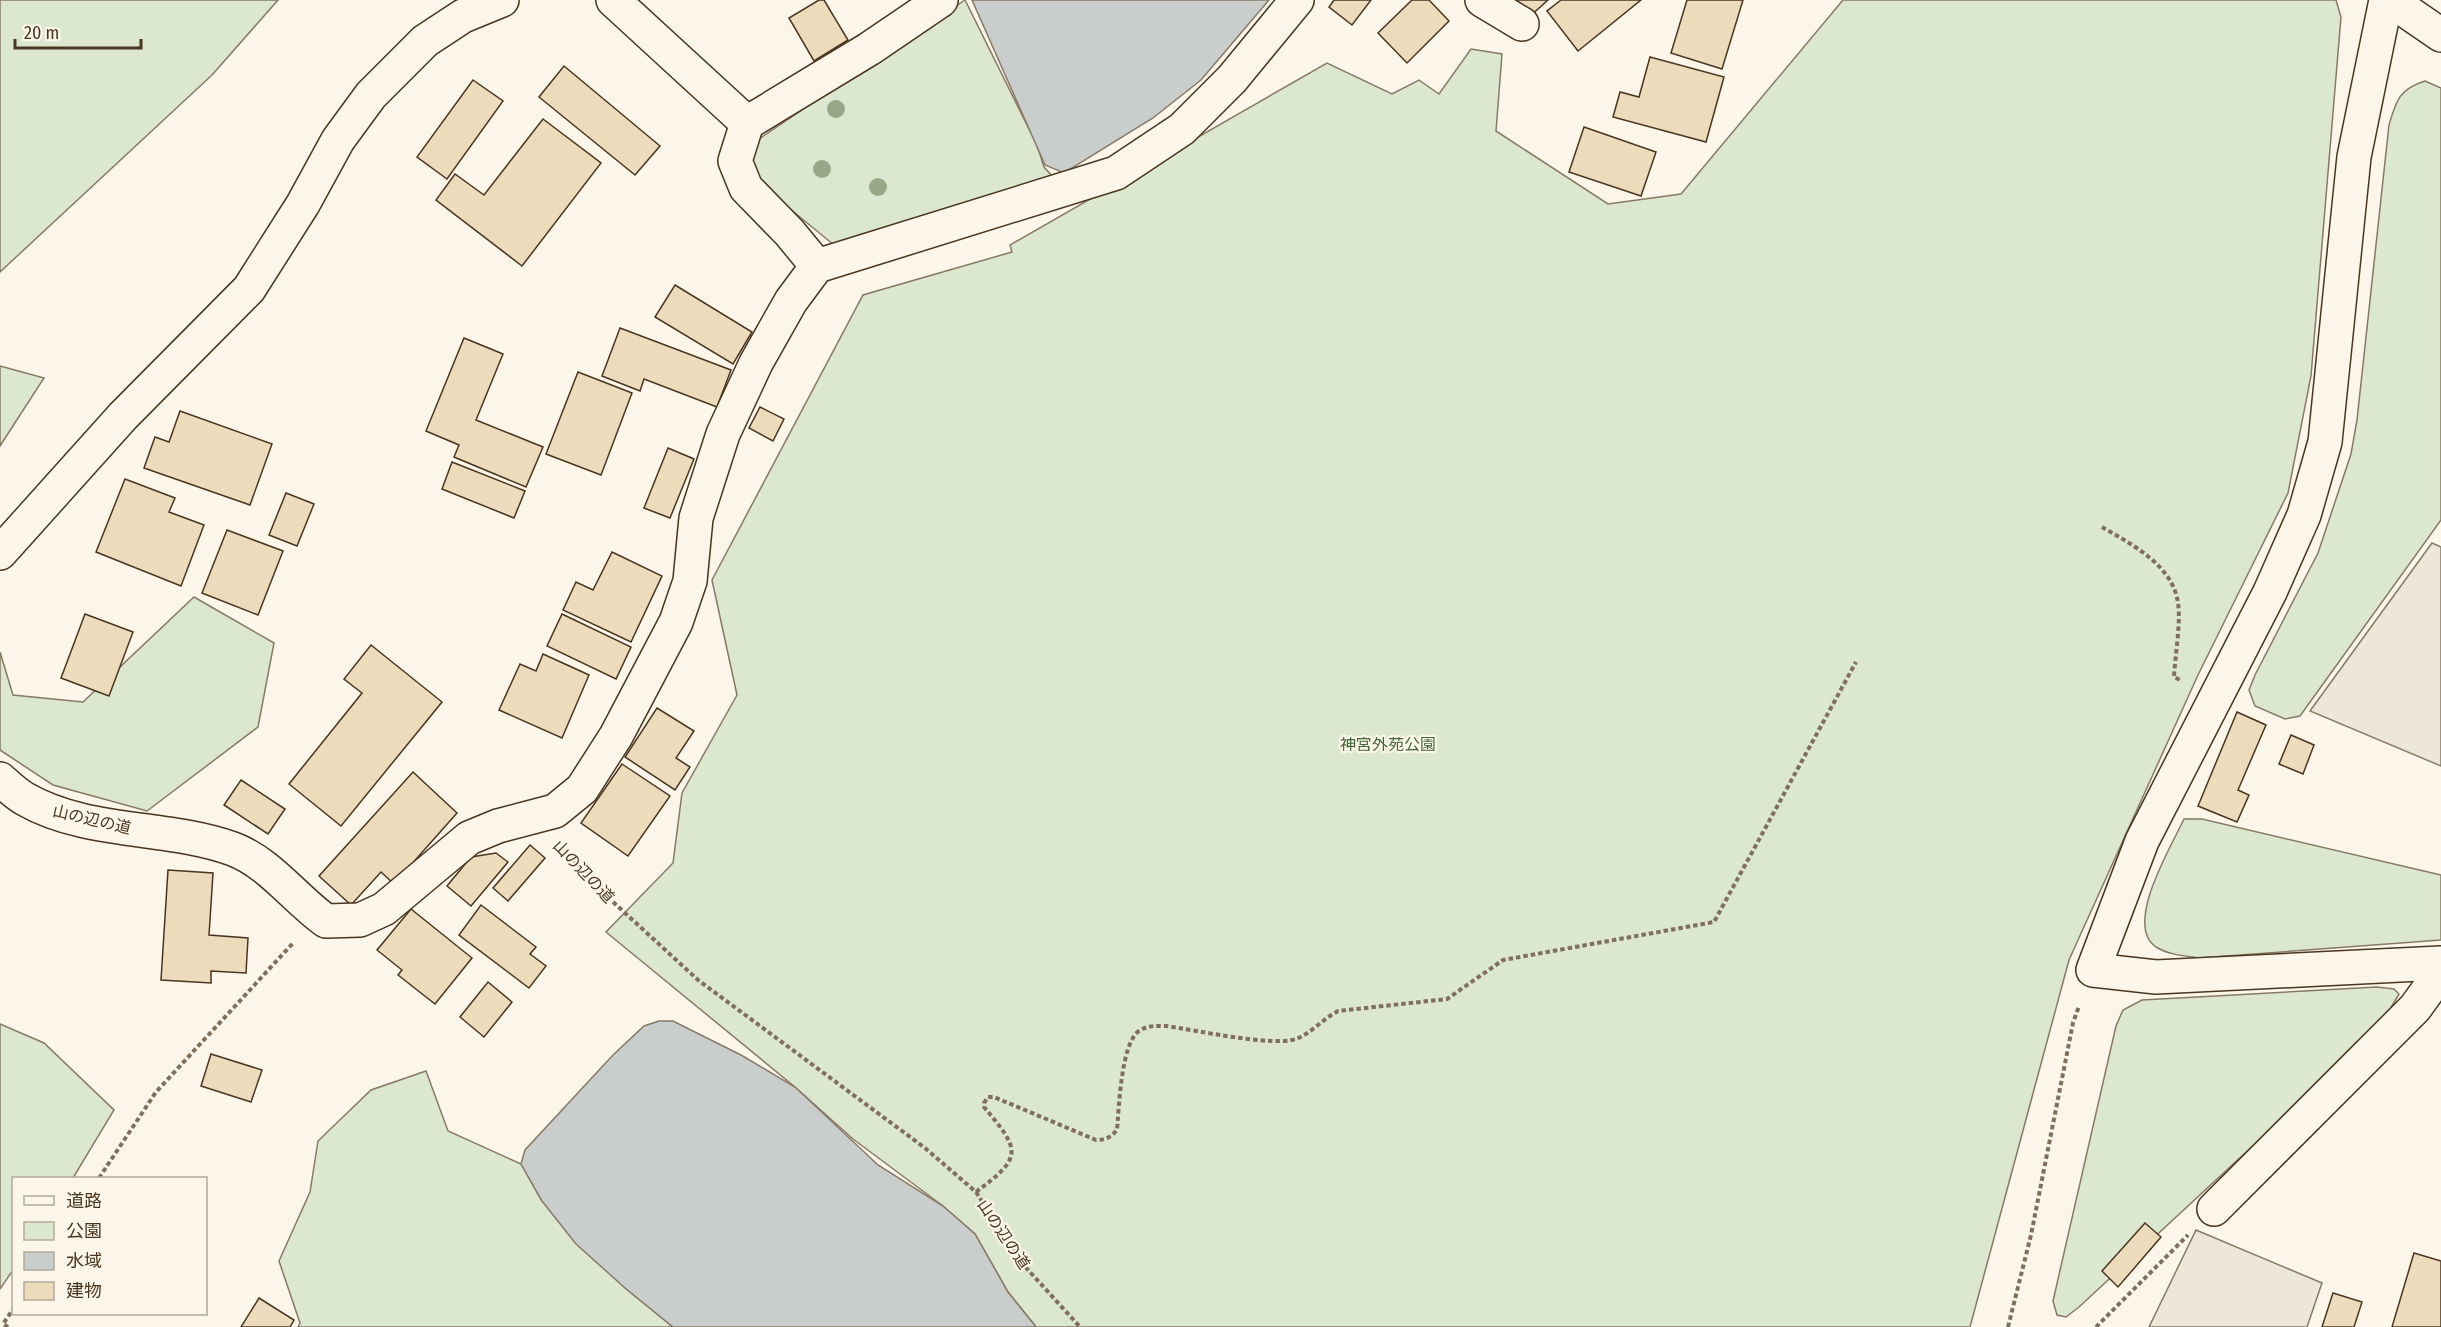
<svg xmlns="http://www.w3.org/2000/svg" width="2441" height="1327" viewBox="0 0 2441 1327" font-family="'Fira Sans Condensed','Noto Sans JP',sans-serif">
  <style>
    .green { fill: #dce7d0; stroke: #887966; stroke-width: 1.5 }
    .parking { fill: #ede7d9; stroke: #887966; stroke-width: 1.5 }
    .water { fill: #c9cecd; stroke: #887966; stroke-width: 1.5 }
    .building { fill: #ecdcbc; stroke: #4a3520; stroke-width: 1.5 }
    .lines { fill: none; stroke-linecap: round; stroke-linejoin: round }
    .minor-casing { stroke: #4a3520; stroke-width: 36 }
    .major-casing { stroke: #4a3520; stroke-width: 36 }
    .path { stroke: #7f6f5c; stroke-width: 4; stroke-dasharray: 4.5 3; stroke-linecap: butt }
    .minor { stroke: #fbf6e9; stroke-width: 33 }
    .major { stroke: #fbf6e9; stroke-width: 33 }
    .tree { fill: #96a887 }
    .labels { text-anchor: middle; stroke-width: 4.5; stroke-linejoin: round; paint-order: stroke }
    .park-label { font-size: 16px; fill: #436837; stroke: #fbf6e9 }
    .street-label { font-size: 16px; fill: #4a3520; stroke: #fbf6e9 }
  </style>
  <rect width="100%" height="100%" fill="#fbf6e9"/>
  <g class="green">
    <path d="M0,0H278L212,75L0,272Z"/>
    <path d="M965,0L1037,145L1044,167L1053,177L834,245L750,176L753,143Z"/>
    <path d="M1843,0H2336L2341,17L2311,376L2288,493L2198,675L2069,960L1970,1327H1036L1008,1292L975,1234L943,1206L853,1139L795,1087L606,932L673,863L682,793L737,695L712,580L863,295L1012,252L1010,245L1327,63L1392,94L1419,80L1439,94L1471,49L1502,54L1496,131L1608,204L1681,194Z"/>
    <path d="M2425,81L2441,88V520L2300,716L2285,719L2255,706L2249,690L2255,675L2318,553L2351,454L2357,420L2389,125C2396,101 2399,89 2425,81Z"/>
    <path d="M0,366L44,378L0,446Z"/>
    <path d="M194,597L274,643L258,727L147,811L53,785L0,750V652L13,695L83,702Z"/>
    <path d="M2184,819H2202L2441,875V940L2200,958C2185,956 2169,955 2156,947C2123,925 2172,845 2184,819Z"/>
    <path d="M2377,987L2394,989L2399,994L2386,1016L2312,1091L2079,1307L2066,1317L2057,1315L2053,1301L2116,1026L2123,1010L2142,1000Z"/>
    <path d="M0,1024L44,1043L114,1110L73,1178H14L13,1270L0,1289Z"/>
    <path d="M426,1071L448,1131L521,1164L542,1201L625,1288L673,1327H298L300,1323L279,1261L310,1192L318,1141L371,1090Z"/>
  </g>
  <g class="parking">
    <path d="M2432,543L2441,547V766L2310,711Z"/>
    <path d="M2196,1230L2322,1283L2307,1327H2149Z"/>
  </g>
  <g class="water">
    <path d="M972,0H1269L1201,80L1153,118L1064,173L1045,165Z"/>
    <path d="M659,1021H673L741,1055L795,1087L878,1165L943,1206L975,1234L1008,1292L1036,1327H673L625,1288L576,1244L542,1201L521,1164L525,1150L613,1055L644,1026Z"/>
  </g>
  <g class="building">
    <path d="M819,0H824L848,40L814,61L789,18Z"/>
    <path d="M1334,0H1371L1352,25L1329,7Z"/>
    <path d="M1412,0H1429L1449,21L1407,63L1378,33Z"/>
    <path d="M1512,0H1548L1528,18Z"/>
    <path d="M1561,0H1641L1578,51L1547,11Z"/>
    <path d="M1687,0H1743L1722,69L1671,53Z"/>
    <path d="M1650,57L1724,77L1706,142L1613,117L1620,92L1639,97Z"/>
    <path d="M564,66L660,146L635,175L539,97Z"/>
    <path d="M473,80L503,101L447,179L417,157Z"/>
    <path d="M543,119L601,163L522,266L436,200L455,174L484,195Z"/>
    <path d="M1584,127L1656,152L1641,196L1569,172Z"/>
    <path d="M675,285L752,332L733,364L655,317Z"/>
    <path d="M620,328L731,370L717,407L644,379L640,391L602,376Z"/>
    <path d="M464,338L503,354L476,420L543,447L526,487L454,457L459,445L426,431Z"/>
    <path d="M578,372L632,393L601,475L546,454Z"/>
    <path d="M760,407L784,419L773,441L749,428Z"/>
    <path d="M180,411L272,444L250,505L144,468L155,437L169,442Z"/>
    <path d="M668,448L694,459L670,518L644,508Z"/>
    <path d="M452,462L525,491L514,518L442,489Z"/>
    <path d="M125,479L175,498L169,512L204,525L181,586L96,552Z"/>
    <path d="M286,493L314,504L297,546L269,535Z"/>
    <path d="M227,530L283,551L258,615L202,593Z"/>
    <path d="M612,552L662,576L631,642L563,610L576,582L593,590Z"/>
    <path d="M85,614L133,632L109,696L61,678Z"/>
    <path d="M562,614L631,647L616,679L547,646Z"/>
    <path d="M371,645L442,702L341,826L289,784L362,693L344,679Z"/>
    <path d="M543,654L589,675L562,738L499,710L520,664L536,671Z"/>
    <path d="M657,708L694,731L676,758L690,767L675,790L625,757Z"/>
    <path d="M2237,712L2266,725L2238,790L2249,795L2237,822L2198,806Z"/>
    <path d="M2291,735L2314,745L2303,774L2279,764Z"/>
    <path d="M622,764L670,796L628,856L581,823Z"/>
    <path d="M413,772L457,813L394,884L381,872L351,905L319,876Z"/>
    <path d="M241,780L285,809L268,834L224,805Z"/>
    <path d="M530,845L545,858L508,901L493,888Z"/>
    <path d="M496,853L508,862L471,906L447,886L471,857Z"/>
    <path d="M168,870L213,873L209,935L248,938L246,973L211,971V983L161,980Z"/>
    <path d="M481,905L536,947L530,954L546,966L529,988L459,935Z"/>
    <path d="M411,909L472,958L435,1004L398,975L402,970L377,950Z"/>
    <path d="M488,982L512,1002L484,1037L460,1017Z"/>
    <path d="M211,1054L262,1070L251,1102L201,1086Z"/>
    <path d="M2145,1223L2161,1237L2118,1287L2102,1271Z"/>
    <path d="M2414,1253L2441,1261V1327H2392Z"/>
    <path d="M2333,1293L2362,1302L2354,1327H2322Z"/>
    <path d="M259,1298L294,1320L290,1327H241Z"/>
  </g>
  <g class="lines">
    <g class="minor-casing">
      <g id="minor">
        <path d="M613,0L747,123L869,49L941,0"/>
        <path d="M1482,0L1522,24"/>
        <path d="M2386,0L2354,157L2325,442L2304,515L2270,592L2142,841L2093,970L2156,977L2441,963"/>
        <path d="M747,123L735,161L746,188L789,232L817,266"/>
        <path d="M0,553L123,416L249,289L303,204L338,140L371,95L425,41L463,16L502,0"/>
        <path d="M0,779C8,786 16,794 25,799C88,835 167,825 233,849C270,863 294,898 326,921L360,920L384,909L469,838L498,826L555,811L582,789L616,736L676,622L690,581L696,518L723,434L756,363L791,301L817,266L1116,173L1182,129L1232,79L1297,0"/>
        <path d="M2214,1209L2415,1008L2441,972"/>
      </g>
    </g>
    <g class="major-casing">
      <path id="major" d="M2390,0L2441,35"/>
    </g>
    <g class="path">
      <path d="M2102,527C2131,544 2173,565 2178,603C2181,623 2175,656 2174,677L2182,681"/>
      <path d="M561,848L612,901L698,980L925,1148L976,1192L1020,1261L1080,1327"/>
      <path d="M99,1178L156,1092L294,942"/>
      <path d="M976,1192C1023,1157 1021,1151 984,1107V1103L988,1097H994L1096,1140C1106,1140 1111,1137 1117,1130C1119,1108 1121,1043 1139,1031C1148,1025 1156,1026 1166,1026C1195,1030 1272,1047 1296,1039C1310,1034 1323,1019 1338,1011L1447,999L1503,960L1714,922L1856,662"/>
      <path d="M8,1327L3,1324L14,1308"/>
      <path d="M2008,1327L2031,1235L2073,1023L2079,1006"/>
      <path d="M2096,1327L2188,1235"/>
    </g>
    <use href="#minor" class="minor"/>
    <use href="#major" class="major"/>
  </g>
  <g class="tree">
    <circle cx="836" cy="109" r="9"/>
    <circle cx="822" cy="169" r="9"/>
    <circle cx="878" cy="187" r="9"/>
  </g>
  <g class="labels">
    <g class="park-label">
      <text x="1388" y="750">神宮外苑公園</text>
    </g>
    <g class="street-label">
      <text transform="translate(92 819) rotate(13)" y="6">山の辺の道</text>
      <text transform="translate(584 871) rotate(46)" y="6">山の辺の道</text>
      <text transform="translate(1004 1234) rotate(56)" y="6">山の辺の道</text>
    </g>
  </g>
  <rect x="12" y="1177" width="195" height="138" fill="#fbf6e9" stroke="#b4a999" stroke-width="1.5"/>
  <rect x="24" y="1196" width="30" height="9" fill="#fbf6e9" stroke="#b4a999" stroke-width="1.5"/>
  <text x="66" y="1207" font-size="18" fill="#4a3520">道路</text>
  <rect x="24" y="1222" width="30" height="18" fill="#dce7d0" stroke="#b4a999" stroke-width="1.5"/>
  <text x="66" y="1237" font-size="18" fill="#4a3520">公園</text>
  <rect x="24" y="1252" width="30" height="18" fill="#c9cecd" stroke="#b4a999" stroke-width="1.5"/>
  <text x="66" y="1267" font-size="18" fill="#4a3520">水域</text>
  <rect x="24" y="1282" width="30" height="18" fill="#ecdcbc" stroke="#b4a999" stroke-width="1.5"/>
  <text x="66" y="1297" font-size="18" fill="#4a3520">建物</text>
  <path d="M15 39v9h126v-9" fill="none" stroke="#4a3520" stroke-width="3"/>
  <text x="24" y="39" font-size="18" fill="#4a3520" stroke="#fbf6e9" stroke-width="4.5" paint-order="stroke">20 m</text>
</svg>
